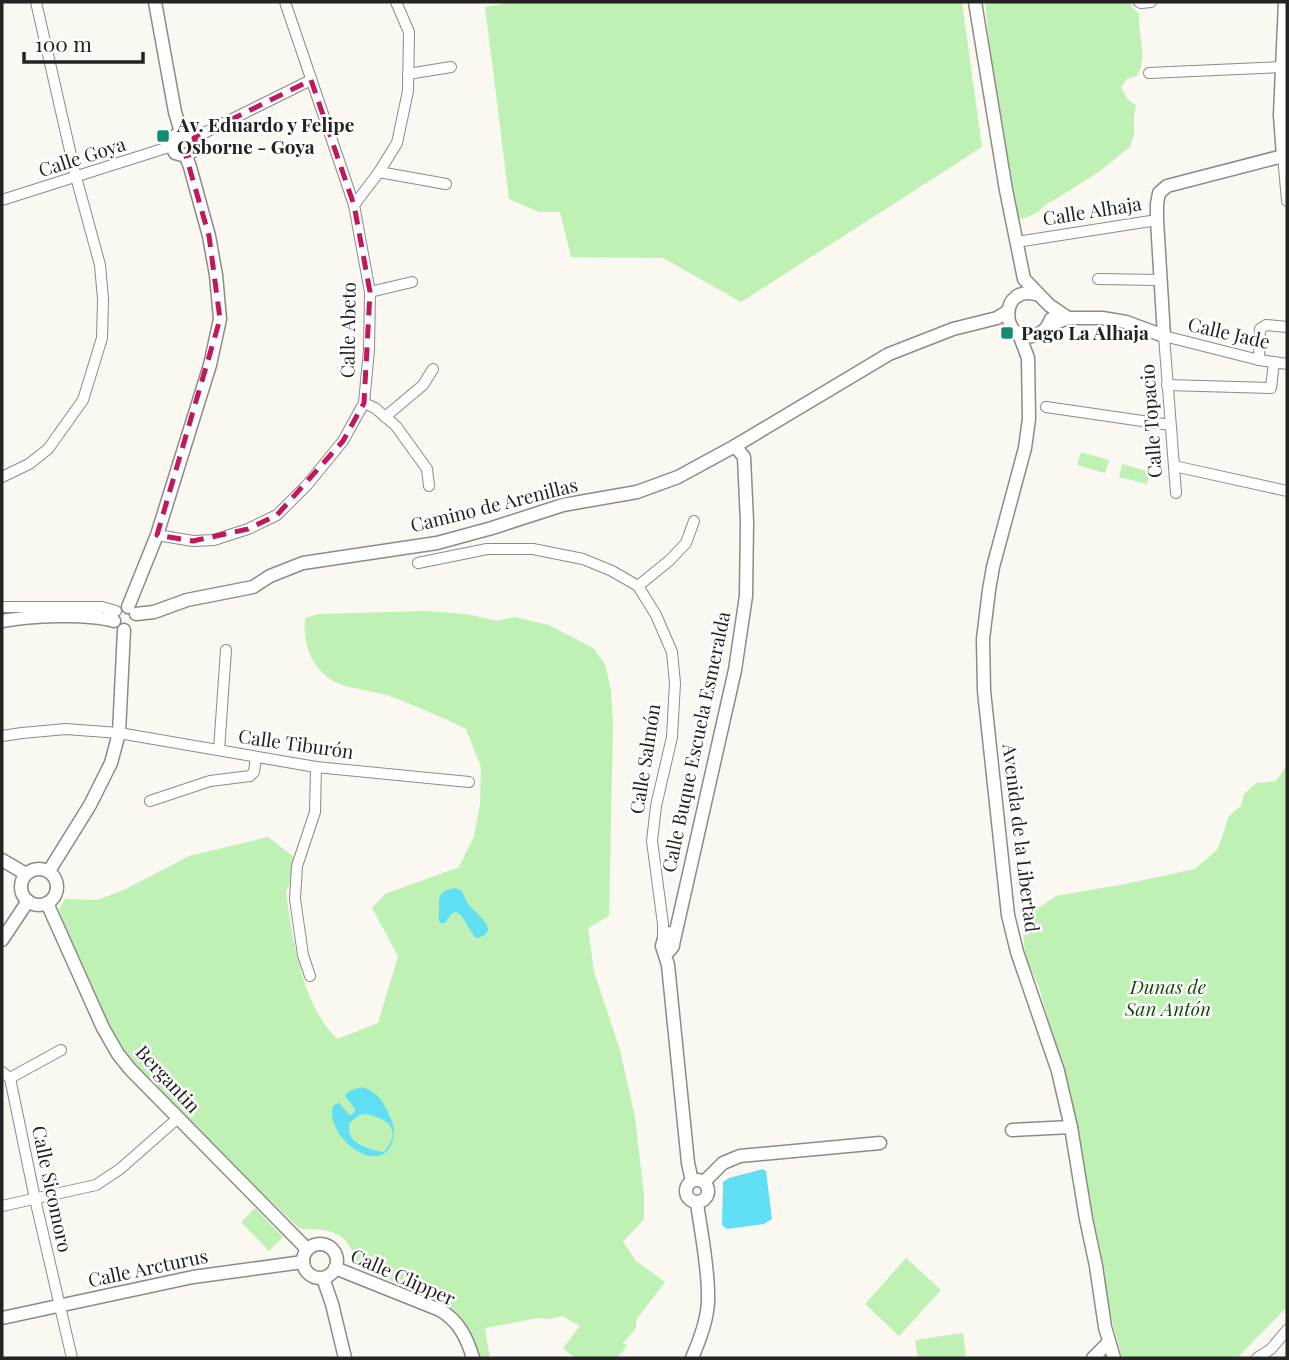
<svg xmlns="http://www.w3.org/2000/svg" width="1289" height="1360" viewBox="0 0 1289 1360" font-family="'Playfair Display',serif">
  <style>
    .green { fill: #bff1b5 }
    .water { fill: #60dff4; fill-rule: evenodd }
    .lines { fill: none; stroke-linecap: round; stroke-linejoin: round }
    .minor-casing { stroke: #8e8b86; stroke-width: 12 }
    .tertiary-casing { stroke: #8e8b86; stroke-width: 15 }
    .minor { stroke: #fff; stroke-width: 10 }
    .tertiary { stroke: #fff; stroke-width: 12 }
    .marked { fill: none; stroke: #c2185b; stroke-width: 5; stroke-dasharray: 14 9; stroke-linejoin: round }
    .poi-dot { fill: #148c6f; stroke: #fff; stroke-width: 2.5 }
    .labels { text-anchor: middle; stroke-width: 5; stroke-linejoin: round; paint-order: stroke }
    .poi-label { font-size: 19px; font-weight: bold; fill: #242321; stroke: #fff; text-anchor: start }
    .street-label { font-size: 19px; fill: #242321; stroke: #fff }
    .park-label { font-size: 19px; font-style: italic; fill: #114b02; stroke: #fff }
  </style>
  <rect width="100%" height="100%" fill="#faf8f1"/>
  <g class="green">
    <path d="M507,2H962L982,147L741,302L663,258L571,257L560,212H539L509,199L485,7L498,5Z"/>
    <path d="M985,2H1131L1132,7L1139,14C1138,35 1148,58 1137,76L1127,79L1121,87L1127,99L1136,105L1134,115V135L1130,147L1100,171L1059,197L1045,205L1038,212L1023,219L1017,217L994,88Z"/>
    <path d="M1081,452L1109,460L1105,473L1077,465Z"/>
    <path d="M1122,464L1150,472L1147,484L1119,477Z"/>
    <path d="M426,611L466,614L497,621L514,617L549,625L593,648L605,664L611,691L613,724L609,916L588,928L594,972L620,1050L635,1117L644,1195V1219L623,1242L636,1261L665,1282L636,1320V1328L623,1343L627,1346L617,1358H575L563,1348L580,1326L562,1316L549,1319L538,1318L485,1328L490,1358H479L470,1330L459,1315L445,1304L387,1279L356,1261C351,1245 342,1232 323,1230C315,1229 308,1230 299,1228L216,1148L124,1052L115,1037L69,937L59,909L65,899L97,900L124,890L189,856L268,837L294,857L289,886L286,891C292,939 302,1004 337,1039L378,1023L398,956L372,908L385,894L459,867L474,836L480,804L481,767L466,729C440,716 414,705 387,695C373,691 359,690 345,686C315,677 302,648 305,618L319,614Z"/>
    <path d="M1287,765V1307L1237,1358H1122C1118,1341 1112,1323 1108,1305C1101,1269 1101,1231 1085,1198L1065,1078L1038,984L1025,956L1023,932L1026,916L1056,896L1125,884L1195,869L1218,849L1229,816L1241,806L1244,794L1256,783L1276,781Z"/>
    <path d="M255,1208L283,1237L269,1251L241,1222Z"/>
    <path d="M906,1258L941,1290L899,1336L865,1304Z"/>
    <path d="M963,1333L966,1356L954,1358H918L915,1340Z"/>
  </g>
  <g class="water">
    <path d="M455,888L462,891C464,895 465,899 467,902C472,912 505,931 477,938L474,936L461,915L456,912L451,914L445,923H440C437,916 440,912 439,904C439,892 443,891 455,888Z"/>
    <path d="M362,1087C376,1091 382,1100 388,1112C393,1123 396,1131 392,1143C379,1178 324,1136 333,1106L339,1103L349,1115H351L355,1111C354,1104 347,1101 345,1095L351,1090ZM366,1114C388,1118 403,1131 384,1152C367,1149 344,1143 350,1122L360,1115Z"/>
    <path d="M763,1169L766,1171L772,1219L764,1224L727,1229L722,1225L723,1182L729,1178Z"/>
  </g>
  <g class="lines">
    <g class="minor-casing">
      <g id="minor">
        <path d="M1139,2L1141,3L1151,2"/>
        <path d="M1149,73L1281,67"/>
        <path d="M408,74L451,67"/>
        <path d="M194,138L311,80"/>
        <path d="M1283,156L1287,201"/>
        <path d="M379,172L446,184"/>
        <path d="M2,200L172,146"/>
        <path d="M354,205L379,172L397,143L408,91L409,32L396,2"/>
        <path d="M1016,242L1157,220"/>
        <path d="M1098,279L1160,280"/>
        <path d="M370,292L412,282"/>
        <path d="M1259,360L1260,329L1266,325L1287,327"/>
        <path d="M1167,385L1271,388L1274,362"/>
        <path d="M364,403L375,408L396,426L427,469L429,486"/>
        <path d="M1046,407L1170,425"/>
        <path d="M385,417L423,385L433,369"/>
        <path d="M1174,466L1287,491"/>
        <path d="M2,477L29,464L48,449L83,400L102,338L103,299L100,265L76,177L36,2"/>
        <path d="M1176,493L1164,336L1259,360L1287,364"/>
        <path d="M157,535L193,541L214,540L248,529L277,515L307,485L343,441L364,403L369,350L370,292L354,205L285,2"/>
        <path d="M418,563L487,549H533L583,559L612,571L638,586L656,615L672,652L675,683L672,737L656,806L652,841L663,924V940"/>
        <path d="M638,586L670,560L686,543L694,521"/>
        <path d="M2,607H102L116,611"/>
        <path d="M2,736L22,733L66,729L119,733L316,767L469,782"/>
        <path d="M219,750L226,650"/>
        <path d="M150,801L210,781L250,776L254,772L256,757"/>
        <path d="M310,976L303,955L295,899L297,866L315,812L316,767"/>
        <path d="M2,1072L10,1078L35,1199L72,1358"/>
        <path d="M10,1078L61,1050"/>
        <path d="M2,1206L96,1185L120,1169L178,1118"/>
        <path d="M1257,1358L1271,1349L1287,1330"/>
      </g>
    </g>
    <g class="tertiary-casing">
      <g id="tertiary">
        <path d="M155,2L175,112L181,132"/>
        <path d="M975,2L1006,190L1024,279L1049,305L1068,318"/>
        <path d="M181,132L192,135L196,142L195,149L186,156"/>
        <path d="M181,132L175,136L172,146L175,153L186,156"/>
        <path d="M1039,295C997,281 1000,347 1036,335C1045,332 1048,326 1051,319"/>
        <path d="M1048,326L1068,318H1102L1126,322L1164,336L1157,220V204L1159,193L1167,186L1283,156L1280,115L1285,2"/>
        <path d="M1019,334L1028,358L1029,419L1025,448L993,567L989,590L983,639L984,691L1008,915L1017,952L1058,1071L1063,1093L1071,1127L1086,1219L1096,1266L1105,1327L1114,1358"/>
        <path d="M128,607L157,535L210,365L220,319L216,275L209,236L190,167L186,156"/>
        <path d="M136,614L154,612L187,600L253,587L270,576L303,563L437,543L492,528L563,505L637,492L678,477L735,446L889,354L953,329L997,318L1008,311"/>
        <path d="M2,621C30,616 86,613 114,621"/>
        <path d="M2,860L26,874"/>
        <circle cx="39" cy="887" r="18"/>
        <path d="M49,871L90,805L111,763L119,733L124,630"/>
        <path d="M47,903L103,1028L118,1054L130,1069L307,1249"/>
        <path d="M2,940L28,901"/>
        <path d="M674,940L735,670L746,596L747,522L744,457L735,446"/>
        <path d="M664,949L669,951L673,946L674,937L671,933L665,935L662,946L668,965L688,1163L692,1181"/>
        <path d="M1012,1130L1071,1127"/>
        <circle cx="697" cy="1191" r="11"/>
        <path d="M704,1182L723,1163L740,1156L880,1143"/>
        <circle cx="320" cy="1261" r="17"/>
        <path d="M335,1268L440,1310C459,1321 467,1338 473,1358"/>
        <path d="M323,1278L332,1304L345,1358"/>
        <path d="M2,1318L193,1277L303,1262"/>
        <path d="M692,1358C700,1339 709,1316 708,1295C708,1264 701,1233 697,1203"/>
        <path d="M1093,1358L1109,1342"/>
      </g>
    </g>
    <use href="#minor" class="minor"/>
    <use href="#tertiary" class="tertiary"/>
  </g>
  <path class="marked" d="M311,80L354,205L370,292L364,403L343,441L277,515L248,529L193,541L157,535L220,319L209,236L186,156L199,151L194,138Z"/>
  <g class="poi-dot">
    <rect x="156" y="129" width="14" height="14" rx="3.5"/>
    <rect x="1000" y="326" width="14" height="14" rx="3.5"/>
  </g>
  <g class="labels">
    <g class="poi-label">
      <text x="177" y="132">Av. Eduardo y Felipe<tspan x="177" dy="22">Osborne - Goya</tspan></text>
      <text x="1021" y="340">Pago La Alhaja</text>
    </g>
    <g class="street-label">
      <text transform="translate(82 157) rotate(-18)" y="7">Calle Goya</text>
      <text transform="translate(1092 211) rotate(-9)" y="7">Calle Alhaja</text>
      <text transform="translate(348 330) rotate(-89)" y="7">Calle Abeto</text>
      <text transform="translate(1229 333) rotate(13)" y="7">Calle Jade</text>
      <text transform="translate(1151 421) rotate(-94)" y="7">Calle Topacio</text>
      <text transform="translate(494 505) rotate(-14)" y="7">Camino de Arenillas</text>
      <text transform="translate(696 742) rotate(-78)" y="7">Calle Buque Escuela Esmeralda</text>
      <text transform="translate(296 744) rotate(8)" y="7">Calle Tiburón</text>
      <text transform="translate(645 759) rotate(-81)" y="7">Calle Salmón</text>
      <text transform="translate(1021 838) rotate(83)" y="7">Avenida de la Libertad</text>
      <text transform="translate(168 1079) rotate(47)" y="7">Bergantin</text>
      <text transform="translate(52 1189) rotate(78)" y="7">Calle Sicomoro</text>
      <text transform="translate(148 1268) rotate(-12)" y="7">Calle Arcturus</text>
      <text transform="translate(403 1277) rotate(24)" y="7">Calle Clipper</text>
    </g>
    <g class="park-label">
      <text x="1168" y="994">Dunas de<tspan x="1168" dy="22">San Antón</tspan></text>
    </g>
  </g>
  <rect width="1289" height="1360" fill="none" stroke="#242321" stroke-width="7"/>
  <path d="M24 52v10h119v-10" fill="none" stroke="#242321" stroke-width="3.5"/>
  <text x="35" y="52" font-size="21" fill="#242321" stroke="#ffffff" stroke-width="5" paint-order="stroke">100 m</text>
</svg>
